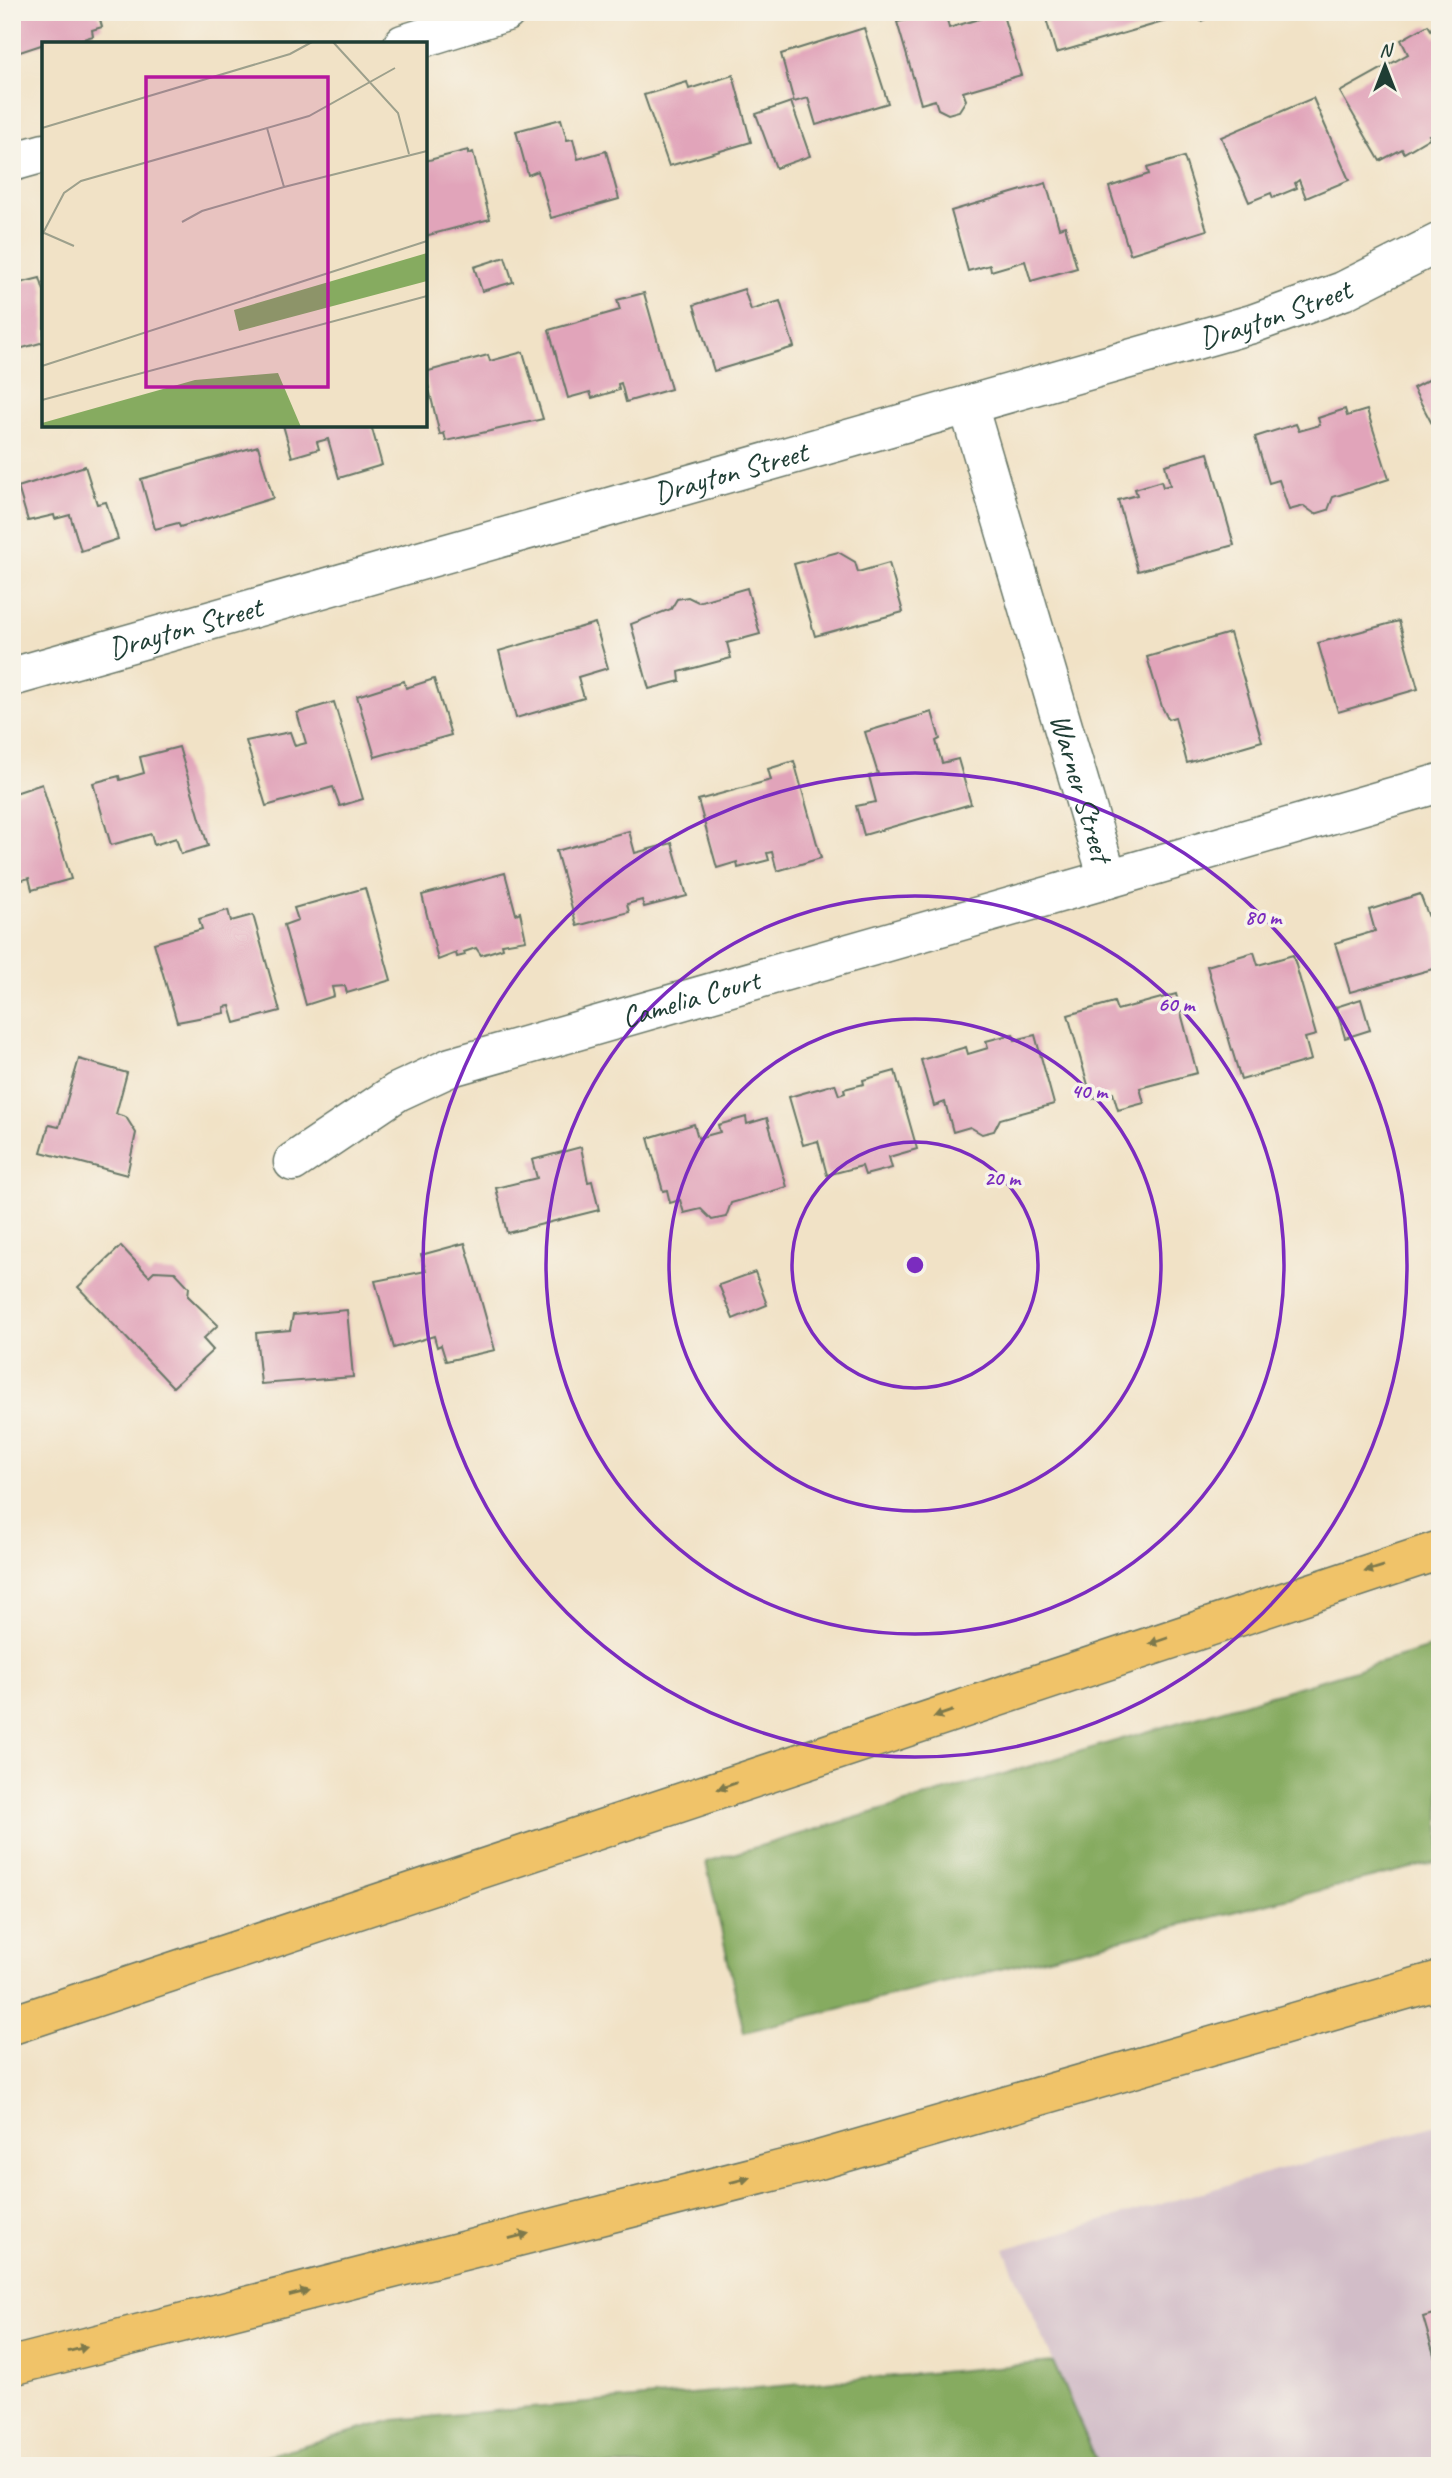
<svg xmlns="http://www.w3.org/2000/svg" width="1452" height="2478" viewBox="0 0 1452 2478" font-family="Caveat,sans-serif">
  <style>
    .industrial { fill: #d2bdc8 }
    .forest { fill: #86ab60; stroke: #52744a; stroke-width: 2 }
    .building { fill: #e1a4ba }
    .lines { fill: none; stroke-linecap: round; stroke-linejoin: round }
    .minor-casing { stroke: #687767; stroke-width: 41 }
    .highway-casing { stroke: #687767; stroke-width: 41 }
    .minor { stroke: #fff; stroke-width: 38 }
    .highway { stroke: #f0c369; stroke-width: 38 }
    .oneway { fill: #7d794c }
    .ring { fill: none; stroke: #7b2cbf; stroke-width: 3.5 }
    .labels { text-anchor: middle; stroke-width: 7; stroke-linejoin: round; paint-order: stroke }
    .street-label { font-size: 30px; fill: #1f3d34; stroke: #f7f3e8 }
    .inset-road { fill: none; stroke: #9da08c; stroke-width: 2 }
    .view { fill: #b5179e; fill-opacity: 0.15; stroke: #b5179e; stroke-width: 3.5 }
    .inset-edge { fill: none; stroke: #1f3d34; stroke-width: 3.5 }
    .centre { fill: #7b2cbf; stroke: #f7f3e8; stroke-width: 3.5 }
    .ring-label { font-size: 21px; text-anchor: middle; font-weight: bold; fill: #7b2cbf; stroke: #f7f3e8; stroke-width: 7; stroke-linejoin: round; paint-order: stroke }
  </style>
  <rect width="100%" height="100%" fill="#f7f3e8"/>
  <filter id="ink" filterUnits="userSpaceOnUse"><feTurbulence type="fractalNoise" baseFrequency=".0143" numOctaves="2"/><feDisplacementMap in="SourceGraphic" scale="14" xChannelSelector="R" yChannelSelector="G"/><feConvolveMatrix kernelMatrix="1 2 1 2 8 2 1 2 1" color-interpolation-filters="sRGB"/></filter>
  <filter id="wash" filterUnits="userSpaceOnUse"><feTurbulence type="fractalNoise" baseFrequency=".00686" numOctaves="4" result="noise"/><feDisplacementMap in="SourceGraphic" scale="28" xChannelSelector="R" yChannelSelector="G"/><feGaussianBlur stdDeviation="1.57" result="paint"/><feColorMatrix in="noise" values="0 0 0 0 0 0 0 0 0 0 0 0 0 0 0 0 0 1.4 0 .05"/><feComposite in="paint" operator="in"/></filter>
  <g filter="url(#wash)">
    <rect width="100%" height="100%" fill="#f1e2c6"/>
    <path class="industrial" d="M1440,2124V2466H1099L1004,2249Z"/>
    <g class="forest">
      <path d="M1440,1645V1861L744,2032L706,1862Z"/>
      <path d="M1053,2362L1099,2466H229L394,2420Z"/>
    </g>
    <g id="blocks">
      <g class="building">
        <path d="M12,12H98L102,27L92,30L93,36L67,44H44L17,53L12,35Z"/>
        <path d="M945,12L949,28L1002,12L1021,75L963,92L966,100L959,111L948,114L938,109L935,100L921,104L897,22Z"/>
        <path d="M1044,12H1179L1180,17L1056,53Z"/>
        <path d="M1197,12H1224L1201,21Z"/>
        <path d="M1428,25L1436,38L1440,36V129L1429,135L1431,137L1404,153L1402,149L1380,161L1340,92L1408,54L1401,40Z"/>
        <path d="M864,28L888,103L816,125L808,98L794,102L781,54Z"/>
        <path d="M733,75L751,142L669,166L644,95L687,82L689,89Z"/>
        <path d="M1313,98L1349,180L1306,198L1299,180L1295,183L1297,188L1273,198L1271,193L1249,202L1221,137Z"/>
        <path d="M791,102L810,156L776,168L756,114Z"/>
        <path d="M561,119L567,140L573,139L578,159L606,151L619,199L551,218L538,171L528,175L516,131Z"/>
        <path d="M468,150V154L473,152L490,219L425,236V161Z"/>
        <path d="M1184,157L1207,230L1130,254L1109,187L1149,174L1147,168Z"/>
        <path d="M1046,183L1059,228L1065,226L1077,268L1031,281L1025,261L991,271L990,265L968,271L951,211Z"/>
        <path d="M505,257L513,282L482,291L474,267Z"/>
        <path d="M40,278L44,291V342L12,351V285Z"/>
        <path d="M744,289L751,310L780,301L794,347L714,371L694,305Z"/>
        <path d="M644,293L671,389L626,402L621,383L618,384L619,390L592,398L590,392L568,398L549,330L620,310L617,300Z"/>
        <path d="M523,352L543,419L446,441L444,433L440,435L425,372L488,355L490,361Z"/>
        <path d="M1440,374V439L1413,388Z"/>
        <path d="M1345,409L1347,416L1367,410L1389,479L1333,497L1328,510L1315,514L1304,506L1289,510L1279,480L1269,483L1255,437L1296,424L1299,431L1320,425L1318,418Z"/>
        <path d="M283,425H371L382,465L339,478L328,439L317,442L319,449L292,457Z"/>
        <path d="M258,446L273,498L180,527L178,523L155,529L141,479Z"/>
        <path d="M1208,453L1234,545L1138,571L1118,500L1137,495L1135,489L1161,481L1163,487L1170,485L1165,465Z"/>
        <path d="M85,466L97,504L106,502L118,539L81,551L70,515L55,519L54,515L28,521L18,487Z"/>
        <path d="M838,552L855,562L858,572L889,563L903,612L815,636L794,564Z"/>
        <path d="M747,588L760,634L727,643L731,658L679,672L680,681L649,689L631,624L671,609L677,599L688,597L698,602Z"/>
        <path d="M1399,621L1418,689L1338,712L1318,643Z"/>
        <path d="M595,623L608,668L578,677L584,698L516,718L499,651Z"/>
        <path d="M1230,633L1262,741L1187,763L1175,717L1168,719L1162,707L1147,657Z"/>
        <path d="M434,679L451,735L375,757L357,696L404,681L406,688Z"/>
        <path d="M334,702L363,799L340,806L333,787L266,806L246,741L290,732L295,746L306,743L297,713Z"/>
        <path d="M932,712L940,739L936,741L942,763L958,759L971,804L864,835L856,806L876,802L869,776L878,774L865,732Z"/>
        <path d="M179,747L208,846L181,854L176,838L154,845L151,834L111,845L93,783L119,776L120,780L144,773L140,757Z"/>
        <path d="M794,761L821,858L777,871L772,852L767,853L769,860L738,868L737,862L717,868L698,800L771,780L768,769Z"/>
        <path d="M42,784L71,879L32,890L29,878L12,883V794Z"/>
        <path d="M629,831L635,853L672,843L687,896L644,907L642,900L627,904L629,912L577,926L556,851Z"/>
        <path d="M505,873L516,914L520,912L526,940L502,944L503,948L481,955L476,948L464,952L465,955L457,957L456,953L438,960L422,895Z"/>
        <path d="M365,888L391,980L347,993L345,986L332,987L334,996L306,1005L284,925L298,920L294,908Z"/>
        <path d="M1420,894L1433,928L1440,967L1350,992L1335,943L1375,931L1369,910Z"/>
        <path d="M228,910L231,921L253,915L280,1011L235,1023L230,1006L224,1007L225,1013L177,1022L154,943L202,929L199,919Z"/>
        <path d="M1254,952L1258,965L1293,955L1316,1035L1305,1038L1311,1060L1241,1080L1207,966Z"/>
        <path d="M1176,994L1197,1073L1140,1088L1144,1103L1118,1110L1113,1093L1092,1099L1068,1015L1114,1002L1117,1010Z"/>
        <path d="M1361,999L1370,1030L1345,1038L1336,1007Z"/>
        <path d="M1013,1034L1015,1040L1035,1035L1054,1104L1000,1119L994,1131L982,1134L970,1127L953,1132L945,1102L934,1106L921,1060L966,1047L968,1054L988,1048L986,1041Z"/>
        <path d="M79,1059L127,1073L116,1114L126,1117L136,1133L127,1175L41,1152L49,1125L59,1127Z"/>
        <path d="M895,1071L917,1149L889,1157L892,1168L865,1175L862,1166L827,1175L818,1141L803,1145L789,1097L835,1084L839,1095L845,1093L844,1089L864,1084L863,1080Z"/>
        <path d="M746,1117L747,1124L767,1118L787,1187L731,1203L726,1217L712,1220L701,1209L684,1213L680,1200L670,1203L667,1190L663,1191L648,1138L694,1124L698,1138L720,1132L718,1125Z"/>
        <path d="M581,1147L588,1182L592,1181L599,1210L507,1233L496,1188L537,1178L532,1160Z"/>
        <path d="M465,1243L495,1350L446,1361L441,1345L437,1347L434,1336L394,1348L375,1281L426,1271L421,1255Z"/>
        <path d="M121,1246L149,1276L154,1271L175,1272L189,1287L188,1296L218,1325L203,1339L213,1350L173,1387L78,1287Z"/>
        <path d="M755,1272L767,1305L733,1319L719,1285Z"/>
        <path d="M347,1310L353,1377L261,1384L256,1333L290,1330L293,1315Z"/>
        <path d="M1440,2312V2372H1439L1423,2317Z"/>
      </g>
    </g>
  </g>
  <g filter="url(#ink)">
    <use href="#blocks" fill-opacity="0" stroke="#687767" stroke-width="2"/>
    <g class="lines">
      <g class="minor-casing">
        <g id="minor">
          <path d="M403,44L506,12"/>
          <path d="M12,162L44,153"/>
          <path id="s1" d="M968,405L1108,879L1440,783"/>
          <path id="s2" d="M12,677L1252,324L1343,291L1440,242"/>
          <path id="s3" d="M293,1162L397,1092L451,1067L1108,879"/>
        </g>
      </g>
      <g class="highway-casing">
        <g id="highway">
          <path d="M12,2025L1440,1550"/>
          <path d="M12,2366L819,2160L1440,1980"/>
        </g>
      </g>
      <use href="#minor" class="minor"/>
      <use href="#highway" class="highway"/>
    </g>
    <defs><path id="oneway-solid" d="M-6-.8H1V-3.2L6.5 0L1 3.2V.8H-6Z" transform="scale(1.75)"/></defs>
    <g class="oneway">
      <use href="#oneway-solid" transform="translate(1374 1569) rotate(163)"/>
      <use href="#oneway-solid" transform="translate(1159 1641) rotate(161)"/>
      <use href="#oneway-solid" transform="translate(943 1714) rotate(161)"/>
      <use href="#oneway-solid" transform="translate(727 1786) rotate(161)"/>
      <use href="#oneway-solid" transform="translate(740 2180) rotate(-14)"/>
      <use href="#oneway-solid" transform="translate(519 2236) rotate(-14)"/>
      <use href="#oneway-solid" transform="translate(299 2293) rotate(-14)"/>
      <use href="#oneway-solid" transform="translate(78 2349) rotate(-14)"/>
    </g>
  </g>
  <g class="ring">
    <circle cx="915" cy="1265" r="123"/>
    <circle cx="915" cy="1265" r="246"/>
    <circle cx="915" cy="1265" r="369"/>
    <circle cx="915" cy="1265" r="492"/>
  </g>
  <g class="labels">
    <g class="street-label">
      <text dy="10" stroke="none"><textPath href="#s2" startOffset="1314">Drayton Street</textPath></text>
      <text dy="10" stroke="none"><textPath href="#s2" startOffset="747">Drayton Street</textPath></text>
      <text dy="10" stroke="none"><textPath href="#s2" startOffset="180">Drayton Street</textPath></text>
      <text dy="10" stroke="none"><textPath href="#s1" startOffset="399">Warner Street</textPath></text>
      <text dy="10" stroke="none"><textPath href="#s3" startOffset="434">Camelia Court</textPath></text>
    </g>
  </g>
  <g transform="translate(42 42)">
    <rect width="385" height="385" fill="#f1e2c6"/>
    <path d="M385,211V239L197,289L192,268ZM236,331L259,385H0V381L153,338Z" fill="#86ab60"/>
    <path class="inset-road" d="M291,0L356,71L367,112M0,86L248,12L270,0M225,86L242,145L385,109M140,180L160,169L242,145M0,190L32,204M0,193L22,151L39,139L267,74L353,26M0,324L385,199M0,358L385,254"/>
    <path class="view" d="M104,35H286V345H104Z"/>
    <rect width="385" height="385" class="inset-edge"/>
  </g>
  <circle cx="915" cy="1265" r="10" class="centre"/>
  <g class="ring-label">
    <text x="1263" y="924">80 m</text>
    <text x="1176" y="1011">60 m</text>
    <text x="1089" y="1098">40 m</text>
    <text x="1002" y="1185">20 m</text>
  </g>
  <rect width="1452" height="2478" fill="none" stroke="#f7f3e8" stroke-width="42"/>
  <g transform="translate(1385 66)" stroke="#f7f3e8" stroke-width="5" paint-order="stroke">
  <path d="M0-5L12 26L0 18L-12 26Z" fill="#1f3d34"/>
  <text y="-10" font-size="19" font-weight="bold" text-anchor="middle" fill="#1f3d34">N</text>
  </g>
</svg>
